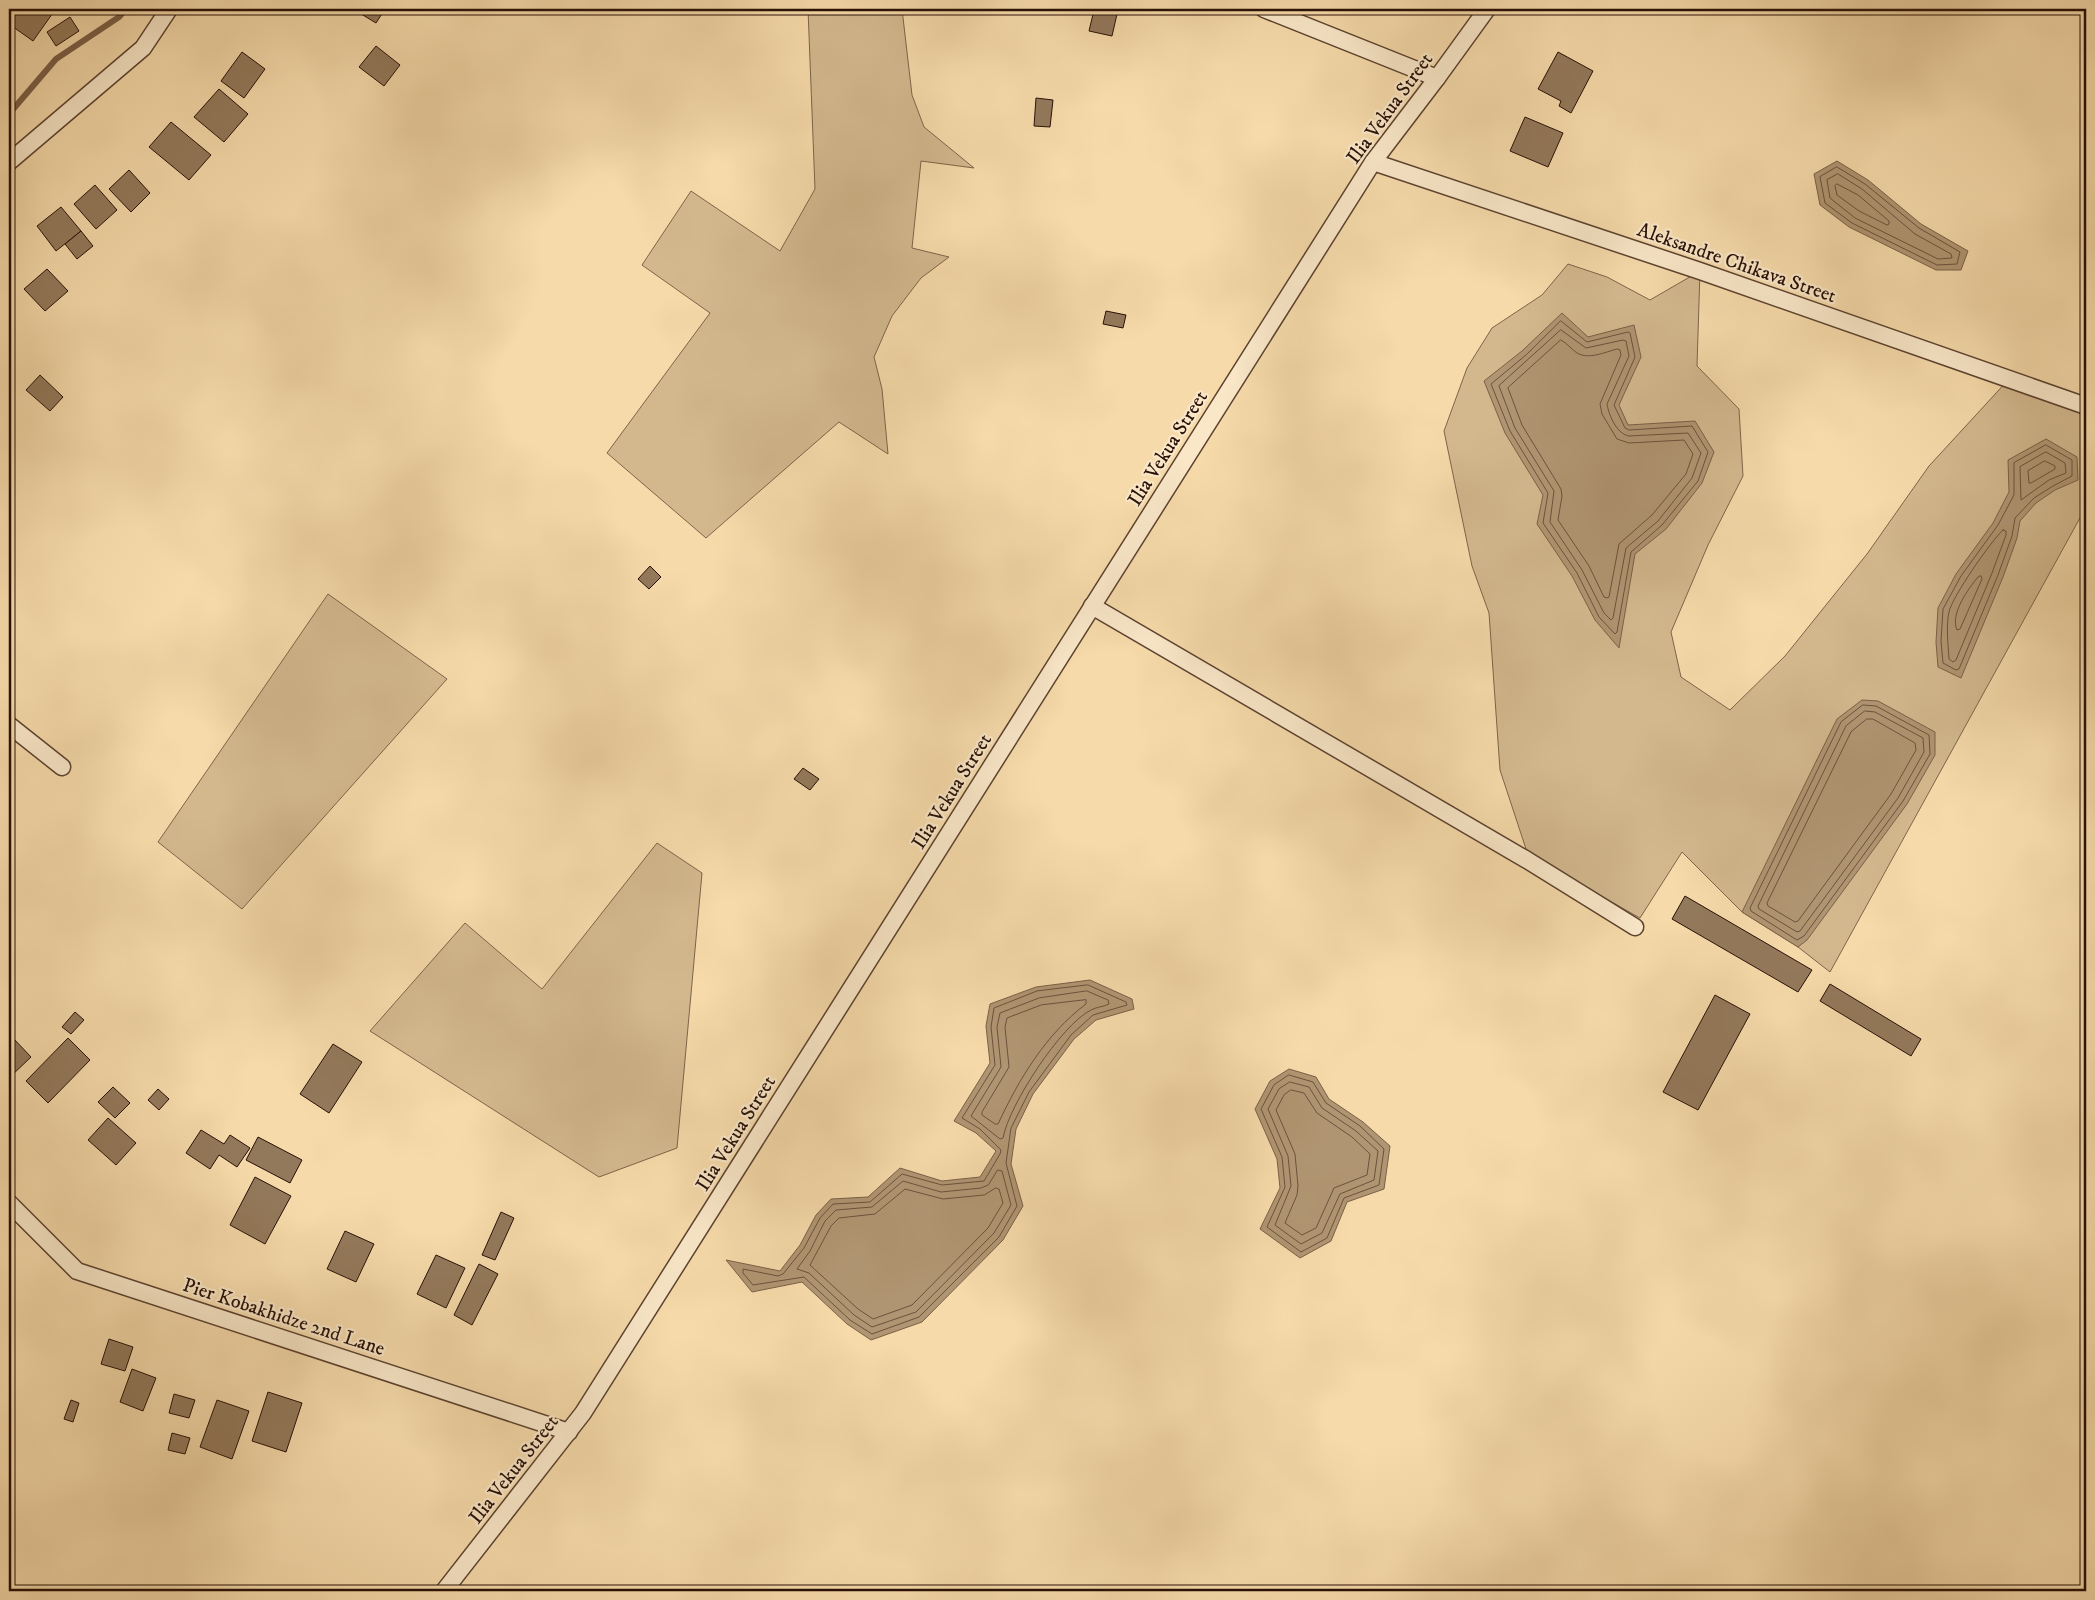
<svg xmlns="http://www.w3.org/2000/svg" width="2095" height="1600" viewBox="0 0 2095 1600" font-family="'IM FELL DW Pica',serif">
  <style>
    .green { fill: #d3b88e; stroke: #7e644a }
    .water { fill: #b09572; stroke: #7a6047 }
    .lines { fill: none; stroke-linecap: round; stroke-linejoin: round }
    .shore { stroke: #6c523c; stroke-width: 1 }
    .stream { stroke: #7a6047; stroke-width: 6 }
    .building { fill: #93795b; stroke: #281006 }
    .minor-casing { stroke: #5c422f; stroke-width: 19 }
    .minor { stroke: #f9e7c8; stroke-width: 16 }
    .labels { text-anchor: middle; stroke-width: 4.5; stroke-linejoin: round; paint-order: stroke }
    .street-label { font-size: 20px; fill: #281006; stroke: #f9e7c8 }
  </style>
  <rect width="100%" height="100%" fill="#f6daaa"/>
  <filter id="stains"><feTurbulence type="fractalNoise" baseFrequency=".004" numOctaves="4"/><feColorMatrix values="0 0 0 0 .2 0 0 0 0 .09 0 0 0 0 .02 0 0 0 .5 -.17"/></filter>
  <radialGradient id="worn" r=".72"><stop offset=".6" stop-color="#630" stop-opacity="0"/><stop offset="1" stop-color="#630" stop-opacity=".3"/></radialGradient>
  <g class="green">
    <path d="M808,9H902L912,95L924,127L974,168L921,161L912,248L949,257L921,278L892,316L874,357L882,389L888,454L839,422L706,538L607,453L710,313L642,265L691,191L780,251L815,189Z"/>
    <path d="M1568,264L1607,277L1650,300L1700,271L1697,366L1739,409L1743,476L1708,545L1671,632L1681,677L1730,710L1785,656L1867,554L1929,466L2009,379L2086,406V507L1830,972L1798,947L1742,912L1682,852L1640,918L1528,855L1500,770L1489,613L1472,566L1444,431L1467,368L1492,328L1542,295Z"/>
    <path d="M328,594L447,679L242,909L158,842Z"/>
    <path d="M657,843L702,873L677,1148L599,1177L370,1031L465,923L542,989Z"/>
  </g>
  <g class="water">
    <path d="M1837,161L1868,180L1921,224L1968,251L1961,270H1936L1849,227L1820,205L1814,174Z"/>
    <path d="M1562,313L1588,337L1634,325L1641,357L1619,405L1628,425L1695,421L1714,452L1702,483L1666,529L1635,554L1619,648L1595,620L1572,576L1537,524L1543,495L1505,433L1484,381L1522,351Z"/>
    <path d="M2046,439L2077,457L2078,480L2055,490L2036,503L2020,521L2017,538L2003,577L1961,678L1938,667L1936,642L1938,608L1956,574L1993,523L2009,492L2008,460Z"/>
    <path d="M1862,700L1878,701L1935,732V755L1907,804L1807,940L1798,947L1742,912L1837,719Z"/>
    <path d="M1090,980L1132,999L1134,1009L1096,1020L1074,1039L1033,1094L1016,1129L1011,1164L1023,1206L1003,1240L922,1322L871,1340L847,1324L802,1282L752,1292L726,1260L780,1271L800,1245L816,1215L831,1199L868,1197L900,1168L942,1181L980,1177L996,1151L976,1133L954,1121L990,1063L986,1026L990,1004L1036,987Z"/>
    <path d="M1289,1069L1316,1077L1329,1099L1363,1122L1390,1146L1384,1189L1347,1202L1331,1241L1300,1258L1260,1229L1280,1188L1277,1159L1255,1109L1270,1081Z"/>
  </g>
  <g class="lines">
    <g class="shore">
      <path d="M1837,167L1865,184L1919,228L1960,252L1957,264L1937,265L1852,223L1825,203L1820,177Z"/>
      <path d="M1838,174L1862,189L1915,234L1951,254L1952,258L1938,259L1855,218L1830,198L1827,180Z"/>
      <path d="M1837,184L1858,195L1889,221V224L1887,225L1859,211L1837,195L1835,186Z"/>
      <path d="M1561,321L1587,342L1628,332L1630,333L1635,357L1614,405L1625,428L1629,430L1692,426L1708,452L1698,481L1662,525L1631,552L1617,632L1615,634L1599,617L1577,573L1543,523L1548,493L1510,431L1491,384L1526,355Z"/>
      <path d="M1561,330L1586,348L1623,340L1626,341L1629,356L1607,404C1609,416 1617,434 1629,436L1688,433L1701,453L1692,478L1658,521L1626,548L1613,618L1611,620L1604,613L1582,570L1550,522L1554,491L1515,428L1499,386Z"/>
      <path d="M1561,340C1567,343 1571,349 1577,353C1589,360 1605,352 1617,349L1620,350L1621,355L1600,404L1602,414L1617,439L1629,443L1684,440L1693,454L1686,474L1652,515L1619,544L1609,597L1607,598L1604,597L1589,566L1558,520L1562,496L1561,489L1522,425L1508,388Z"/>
      <path d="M2046,445L2072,460V476L2053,486L2034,498L2015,518L2012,536L1998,575L1959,669L1956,670L1943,663L1941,641L1943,609L1961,576L1998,525L2014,495V463Z"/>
      <path d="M2046,452L2065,463L2066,473L2049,480L2021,500L2020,467Z"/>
      <path d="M2045,461L2055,466V469L2031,483H2029L2028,471Z"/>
      <path d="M2003,530L2006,531V535L1992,573L1956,660L1953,662L1949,659C1948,644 1946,626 1949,612C1952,597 1991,541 2003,530Z"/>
      <path d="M1981,576L1982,579L1960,629L1957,630C1950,614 1968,589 1978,577Z"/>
      <path d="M1863,705L1876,706L1929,735L1930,754L1903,801L1804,936L1797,940L1751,911L1750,908L1841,722Z"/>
      <path d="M1865,711L1875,712L1923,738L1924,752L1898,798L1800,931L1797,932L1759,909L1758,906L1846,726Z"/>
      <path d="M1867,719H1873L1915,743L1916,750L1891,794L1798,921L1795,922L1768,906L1767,903L1851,732Z"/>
      <path d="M1088,985L1126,1002L1127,1005L1093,1015L1071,1035L1029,1092L1011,1128L1006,1163L1017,1206L999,1237L919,1317L872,1334L850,1320L804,1277L753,1285L743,1273V1269L778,1276L783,1274L804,1248L820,1218L833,1204L870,1202L902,1174L942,1185L984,1181L1000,1154L1001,1150L980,1129L962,1118L995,1065L991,1027L994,1008L1037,991Z"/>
      <path d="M1087,991L1108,1000L1109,1004C1103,1007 1096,1007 1091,1010C1061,1025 1009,1105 1003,1138L1000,1139L971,1116L1001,1067L997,1027L1000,1013L1039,998Z"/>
      <path d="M1086,1000V1004C1046,1034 1019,1079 998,1124H995L982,1115V1112L1009,1067L1005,1027L1007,1018L1041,1005Z"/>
      <path d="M1289,1075L1313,1082L1326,1103L1360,1126L1384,1149L1379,1185L1344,1198L1327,1238L1301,1252L1267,1227L1285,1187L1282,1157L1261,1109L1274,1085Z"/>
      <path d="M1290,1082L1309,1087L1322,1108L1356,1131L1378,1151L1374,1180L1340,1194L1322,1233L1301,1244L1275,1225L1291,1186L1288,1156L1268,1109L1279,1089Z"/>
      <path d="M1291,1090L1304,1093L1317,1113L1352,1137L1370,1154L1367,1175L1334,1188L1316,1228L1302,1235L1285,1223L1297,1195L1298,1186L1295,1154L1276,1110L1284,1095Z"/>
      <path d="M998,1170L1002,1171L1011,1205L994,1233L916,1312L872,1327L854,1315L809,1273L797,1269L810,1251L825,1221L836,1210L872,1207L903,1181L941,1192L981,1188L988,1185Z"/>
      <path d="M996,1188L999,1189L1003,1203L988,1228L912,1305L873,1319L858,1309L810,1265L831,1226L839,1218L875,1214L905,1189L943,1199L984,1195Z"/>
    </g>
    <path class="stream" d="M9,114L56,59L119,17L126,9"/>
  </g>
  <g class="building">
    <path d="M9,9H53L55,10L33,41L9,24Z"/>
    <path d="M353,9H385L376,23Z"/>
    <path d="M1094,10L1117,14L1112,36L1089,31Z"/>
    <path d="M70,17L79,31L56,46L47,32Z"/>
    <path d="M376,46L400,65L384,86L359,67Z"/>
    <path d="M242,52L265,69L244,98L221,81Z"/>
    <path d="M1558,52L1593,71L1571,113L1559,106L1561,101L1538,89Z"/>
    <path d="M219,89L248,114L224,142L194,117Z"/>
    <path d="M1036,98L1053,100L1050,127L1034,126Z"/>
    <path d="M1525,117L1563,133L1548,167L1510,151Z"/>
    <path d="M171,122L211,155L189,180L149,147Z"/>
    <path d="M129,170L150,193L131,212L109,189Z"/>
    <path d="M95,185L117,210L96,229L74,204Z"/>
    <path d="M61,207L81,231L56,251L37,226Z"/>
    <path d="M81,231L93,246L77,259L65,244Z"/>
    <path d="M47,269L68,291L45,311L24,289Z"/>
    <path d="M1106,311L1126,315L1123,328L1103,324Z"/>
    <path d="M40,375L63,397L50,411L26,390Z"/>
    <path d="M650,566L661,577L649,589L638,579Z"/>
    <path d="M803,768L819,779L810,790L794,779Z"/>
    <path d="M1685,896L1812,970L1798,992L1672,919Z"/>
    <path d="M1830,984L1921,1039L1911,1056L1820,1001Z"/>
    <path d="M1715,995L1750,1014L1698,1110L1663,1092Z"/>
    <path d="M75,1012L84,1020L71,1034L62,1027Z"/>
    <path d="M13,1038L31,1057L9,1078V1042Z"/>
    <path d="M68,1038L90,1060L48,1103L26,1081Z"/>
    <path d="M333,1044L362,1062L329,1113L300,1094Z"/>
    <path d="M113,1087L130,1103L115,1118L98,1102Z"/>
    <path d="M158,1089L169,1099L159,1110L148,1100Z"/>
    <path d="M108,1118L136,1143L116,1165L88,1140Z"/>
    <path d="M201,1130L224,1144L230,1135L250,1148L237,1167L219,1155L210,1169L186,1153Z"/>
    <path d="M258,1137L302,1160L290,1183L246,1160Z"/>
    <path d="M255,1177L291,1196L265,1244L230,1225Z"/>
    <path d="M501,1212L514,1218L495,1260L482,1255Z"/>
    <path d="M345,1231L374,1244L356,1282L327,1269Z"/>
    <path d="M436,1255L465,1268L446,1308L417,1294Z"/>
    <path d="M479,1264L498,1274L472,1325L454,1315Z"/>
    <path d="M109,1339L133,1347L125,1371L101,1364Z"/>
    <path d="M132,1369L156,1378L143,1411L120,1402Z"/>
    <path d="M268,1392L302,1403L286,1452L252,1441Z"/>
    <path d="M174,1394L195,1400L189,1418L169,1413Z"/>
    <path d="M71,1400L79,1403L73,1422L64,1419Z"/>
    <path d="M217,1400L249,1411L232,1459L200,1447Z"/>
    <path d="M172,1433L190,1438L185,1454L168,1450Z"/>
  </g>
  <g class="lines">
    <g class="minor-casing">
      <g id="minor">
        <path d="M1264,9L1437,78"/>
        <path d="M9,162L143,48L169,9"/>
        <path d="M1373,162L1700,271L2086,406"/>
        <path d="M1092,606L1527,860L1635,927"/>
        <path d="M9,725L62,767"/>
        <path d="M9,1203L77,1271L569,1432"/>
        <path d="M444,1591L583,1413L1373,162L1437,78L1487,9"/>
      </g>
    </g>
    <use href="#minor" class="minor"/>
  </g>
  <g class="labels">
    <g class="street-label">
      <text transform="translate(1389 108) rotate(-54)" y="7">Ilia Vekua Street</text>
      <text transform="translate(1737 262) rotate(19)" y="7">Aleksandre Chikava Street</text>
      <text transform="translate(1167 448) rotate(-58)" y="7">Ilia Vekua Street</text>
      <text transform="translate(951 791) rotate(-58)" y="7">Ilia Vekua Street</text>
      <text transform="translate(735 1133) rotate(-58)" y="7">Ilia Vekua Street</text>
      <text transform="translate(284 1316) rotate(18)" y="7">Pier Kobakhidze 2nd Lane</text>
      <text transform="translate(513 1469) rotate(-52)" y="7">Ilia Vekua Street</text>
    </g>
  </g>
  <rect width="2095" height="1600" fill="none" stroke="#f6daaa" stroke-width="30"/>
  <rect x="10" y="10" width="2075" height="1580" fill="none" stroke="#281006" stroke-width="2.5"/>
  <rect x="15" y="15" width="2065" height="1570" fill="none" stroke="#281006"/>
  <rect width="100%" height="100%" filter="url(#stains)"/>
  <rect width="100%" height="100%" fill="url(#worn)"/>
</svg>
